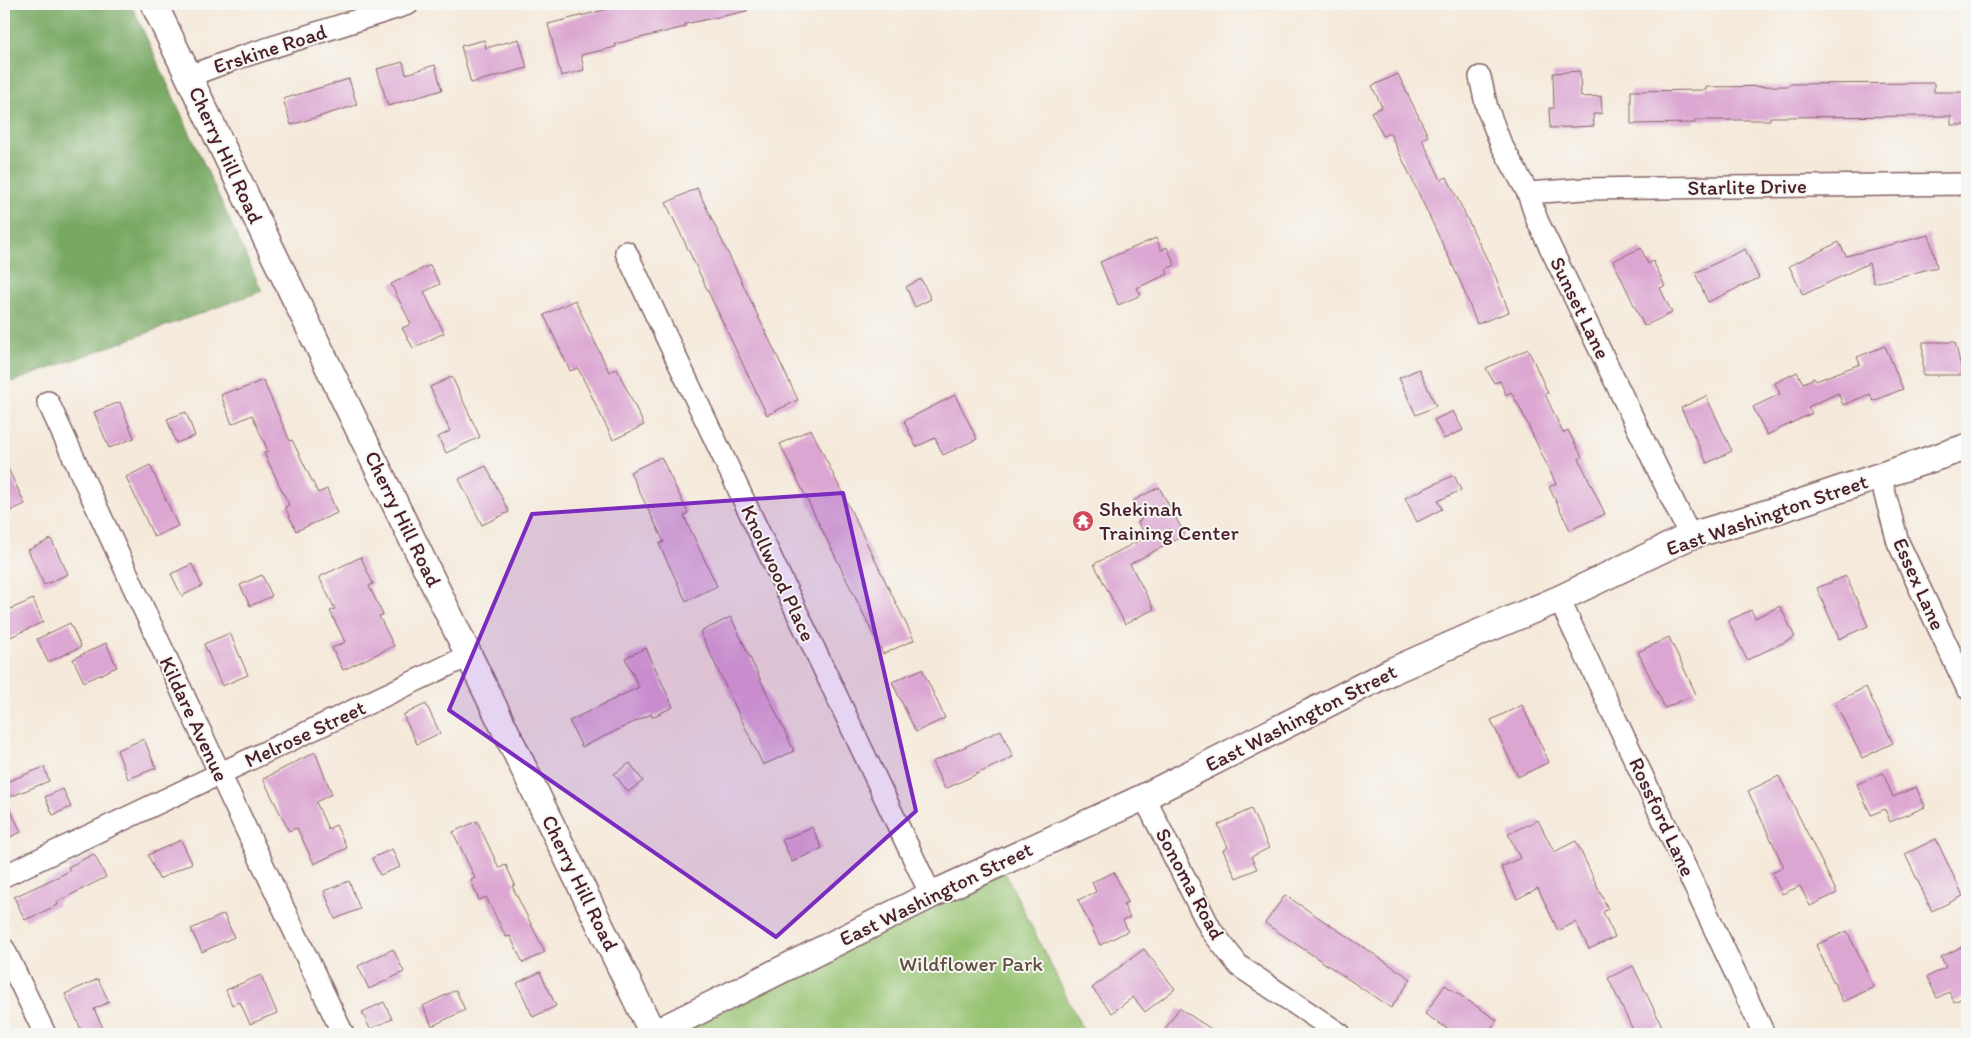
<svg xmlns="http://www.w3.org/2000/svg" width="1971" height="1038" viewBox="0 0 1971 1038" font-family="Itim,sans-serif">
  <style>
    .green { fill: #96c371; stroke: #70714e }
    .forest { fill: #78a963; stroke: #616447 }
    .building { fill: #dca6d2 }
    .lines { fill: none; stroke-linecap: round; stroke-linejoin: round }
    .minor-casing { stroke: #866668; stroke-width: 24 }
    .tertiary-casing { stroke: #866668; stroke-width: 29 }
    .minor { stroke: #fff; stroke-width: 21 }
    .tertiary { stroke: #fff; stroke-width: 26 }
    .marked { fill: #7b2cbf; fill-opacity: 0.2; stroke: #7b2cbf; stroke-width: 4; stroke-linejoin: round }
    .labels { text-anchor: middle; stroke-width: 4; stroke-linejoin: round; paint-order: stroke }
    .street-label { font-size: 21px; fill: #4a1f2b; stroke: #f6f6f2 }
    .poi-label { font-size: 21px; fill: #4a1f2b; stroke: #f6f6f2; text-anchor: start }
    .park-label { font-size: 21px; fill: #615040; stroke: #f6f6f2 }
  </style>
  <rect width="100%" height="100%" fill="#f6f6f2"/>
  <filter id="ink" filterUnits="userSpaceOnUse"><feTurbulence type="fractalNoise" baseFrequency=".02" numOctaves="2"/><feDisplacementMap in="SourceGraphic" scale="10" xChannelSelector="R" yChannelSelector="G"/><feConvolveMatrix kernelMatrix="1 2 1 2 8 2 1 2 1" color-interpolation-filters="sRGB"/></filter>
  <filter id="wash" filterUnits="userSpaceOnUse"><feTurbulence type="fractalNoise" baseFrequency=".0096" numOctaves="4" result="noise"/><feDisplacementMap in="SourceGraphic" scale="20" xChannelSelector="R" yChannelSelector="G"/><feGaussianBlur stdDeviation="1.12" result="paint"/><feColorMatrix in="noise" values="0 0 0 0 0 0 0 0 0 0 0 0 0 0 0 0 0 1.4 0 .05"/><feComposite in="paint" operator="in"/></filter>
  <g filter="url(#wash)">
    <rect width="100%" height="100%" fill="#f5e9da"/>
    <path class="green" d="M1003,869L1085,1034H663Z"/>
    <path class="forest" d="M4,4H131L262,291L4,385Z"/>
    <g id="blocks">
      <g class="building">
        <path d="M628,4H746L747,11L685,24V27L615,44L616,47L581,55L584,70L561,76L548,24Z"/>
        <path d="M519,39L527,68L471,83L461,46L484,40L486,48Z"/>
        <path d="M403,62L406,74L435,65L442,90L388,106L377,69Z"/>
        <path d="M1580,71L1581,97L1601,96L1602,113L1593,114L1594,126L1550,128L1549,108H1554L1553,73Z"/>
        <path d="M1398,74L1428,136L1422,139L1441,180L1447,177L1496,278L1509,312L1477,324L1460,281L1390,133L1383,136L1371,112L1382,107L1372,86Z"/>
        <path d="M349,79L357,105L291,125L283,99Z"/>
        <path d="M1934,83V92H1967V125H1951V116L1770,117V120H1695V123L1631,124V91L1706,90V87L1789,86V84Z"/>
        <path d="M697,188L798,400L767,415L666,203Z"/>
        <path d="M1929,235L1937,267L1874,283L1869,263L1803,295L1789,266L1839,242L1846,256Z"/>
        <path d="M1156,238L1161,250L1167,247L1175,265L1166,269L1168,274L1137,288L1141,295L1118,305L1100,262Z"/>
        <path d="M1641,248L1648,264L1653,261L1665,286L1660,288L1672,313L1644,326L1613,261Z"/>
        <path d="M1745,249L1759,278L1708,302L1695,273Z"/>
        <path d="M430,265L440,284L424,292L444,333L413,348L402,328L411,324L391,284Z"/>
        <path d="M921,279L931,299L915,307L906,287Z"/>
        <path d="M575,300L609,372L617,369L644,425L613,440L578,368L570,371L544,315Z"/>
        <path d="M1923,342H1955L1963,375H1923Z"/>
        <path d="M1885,346L1903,389L1873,401L1870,394L1843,405L1838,393L1808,407L1812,413L1767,435L1753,407L1780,394L1775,383L1797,372L1803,383L1814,378L1816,381L1860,364L1857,357Z"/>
        <path d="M1528,349L1548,393L1545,394L1563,433L1568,430L1582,457L1579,459L1605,514L1570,530L1549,487L1556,484L1519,406L1511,392L1506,395L1500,381L1494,383L1486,368Z"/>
        <path d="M1419,369L1436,406L1416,415L1399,378Z"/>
        <path d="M452,377L480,437L446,453L438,437L450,431L430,387Z"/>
        <path d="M263,380L290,441L292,440L318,493L327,489L337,513L296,531L285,507L289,505L264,453L268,451L252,415L232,424L221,395L236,389L237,391Z"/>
        <path d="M955,395L977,439L943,455L935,438L916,447L904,421Z"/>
        <path d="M1706,396L1732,451L1707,463L1681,408Z"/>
        <path d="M120,402L134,438L109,448L94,412Z"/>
        <path d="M1453,411L1463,430L1444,439L1434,420Z"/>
        <path d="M186,412L195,436L176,443L167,419Z"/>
        <path d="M811,429L914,640L883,654L780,444Z"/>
        <path d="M661,457L688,513L684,516L717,586L686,601L659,544L664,542L630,472Z"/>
        <path d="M4,460L25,504L4,514Z"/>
        <path d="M150,465L178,526L154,537L126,477Z"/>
        <path d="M486,466L509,512L482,525L459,479Z"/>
        <path d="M1454,475L1461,490L1438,501L1442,509L1417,522L1405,498Z"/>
        <path d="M1159,487L1185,535L1130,564L1154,609L1125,624L1094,564L1146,537L1138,522L1142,519L1133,501Z"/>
        <path d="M51,539L68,574L44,585L28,550Z"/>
        <path d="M361,557L373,584L369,586L383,615L379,616L394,646L343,670L332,648L345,642L330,611L335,609L319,577Z"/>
        <path d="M192,564L202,586L182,596L171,574Z"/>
        <path d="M262,575L272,596L250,606L240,585Z"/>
        <path d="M1846,576L1868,626L1839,639L1817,588Z"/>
        <path d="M33,599L43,622L4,640V612Z"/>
        <path d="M1780,606L1795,637L1747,660L1728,621L1751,610L1755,618Z"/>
        <path d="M731,617L794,751L763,765L700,632Z"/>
        <path d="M70,623L81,647L48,662L37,639Z"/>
        <path d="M230,633L248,675L222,686L204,644Z"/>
        <path d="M1669,637L1696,694L1665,708L1638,652Z"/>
        <path d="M106,643L117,667L84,682L73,659Z"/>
        <path d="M646,648L673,707L652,717L651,714L582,747L569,721L639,687L625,658Z"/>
        <path d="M922,669L945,718L916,732L892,682Z"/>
        <path d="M1866,687L1893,743L1862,758L1835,702Z"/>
        <path d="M426,704L440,733L417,744L403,715Z"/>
        <path d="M1522,705L1549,762L1518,777L1491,720Z"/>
        <path d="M1001,730L1013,757L945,789L932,762Z"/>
        <path d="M144,739L156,768L128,779L117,750Z"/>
        <path d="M315,752L332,794L316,802L328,829L336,825L347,848L314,864L297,828L289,831L263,779Z"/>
        <path d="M630,763L643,781L628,792L614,774Z"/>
        <path d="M44,767L49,781L5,799L21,832L4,840V783Z"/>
        <path d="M1883,773L1893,797L1916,787L1925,807L1890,822L1885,809L1871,815L1857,784Z"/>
        <path d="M1779,776L1837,893L1810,906L1800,886L1782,894L1772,873L1784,867L1748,791Z"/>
        <path d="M63,789L71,807L53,815L45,797Z"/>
        <path d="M1251,809L1269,848L1251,857L1257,869L1236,878L1223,850L1228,847L1218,825Z"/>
        <path d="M1538,820L1554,852L1576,841L1608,909L1603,912L1615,937L1589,949L1576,922L1558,931L1538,888L1517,899L1501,867L1520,858L1508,834Z"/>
        <path d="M477,821L499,868L506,865L515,885L512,886L545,952L523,963L510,936L506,937L486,897L479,900L471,880L475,878L453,832Z"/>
        <path d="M812,827L822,848L792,862L782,840Z"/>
        <path d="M1936,839L1963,896L1932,911L1905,854Z"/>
        <path d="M181,840L192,863L159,879L148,855Z"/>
        <path d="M392,849L400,867L380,875L372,858Z"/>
        <path d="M94,854L106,877L57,902L58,905L25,920L14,897L70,871L68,867Z"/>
        <path d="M1114,872L1128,902L1123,904L1130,917L1123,920L1128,931L1100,945L1078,900L1096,892L1092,882Z"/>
        <path d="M349,881L360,909L335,919L324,891Z"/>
        <path d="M1285,895L1411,979L1391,1008L1265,923Z"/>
        <path d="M224,914L234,937L202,952L191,929Z"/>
        <path d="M1847,931L1874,987L1843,1002L1816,945Z"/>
        <path d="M1967,944V996L1954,1002L1949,992L1937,998L1927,977L1946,967L1941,957Z"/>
        <path d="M393,949L404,972L369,989L358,966Z"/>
        <path d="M1144,949L1175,989L1145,1012L1133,997L1112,1013L1092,988Z"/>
        <path d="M1633,966L1662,1026L1645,1034H1635L1608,978Z"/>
        <path d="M540,972L556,1006L533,1017L517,983Z"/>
        <path d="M261,975L277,1013L250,1024L240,1002L232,1005L226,990Z"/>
        <path d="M98,979L109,1002L94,1009L106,1034H83L65,994Z"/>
        <path d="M1445,985L1497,1020L1487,1034H1456L1425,1014Z"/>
        <path d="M456,990L465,1010L432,1026L423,1006Z"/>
        <path d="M384,1002L392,1019L370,1029L362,1012Z"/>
        <path d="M1179,1008L1219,1034H1162Z"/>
      </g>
    </g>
  </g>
  <g filter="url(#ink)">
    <use href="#blocks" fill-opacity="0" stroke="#866668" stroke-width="1"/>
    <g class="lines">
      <g class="minor-casing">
        <g id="minor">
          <path d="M189,76L238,58L408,4"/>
          <path d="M1480,77L1487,108L1501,144L1528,193L1537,220L1690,536"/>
          <path d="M1528,193L1584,189L1967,184"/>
          <path d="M626,252L931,895"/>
          <path d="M48,402L220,774L343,1034"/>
          <path d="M1880,476L1898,542L1967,688"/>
          <path d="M1559,599L1764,1034"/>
          <path d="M1144,797L1211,930L1239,966L1340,1034"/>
          <path d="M4,876L470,655"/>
          <path d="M4,949L45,1034"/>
        </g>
      </g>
      <g class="tertiary-casing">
        <g id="tertiary">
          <path d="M154,4L273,253L653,1034"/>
          <path d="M653,1034L931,895L1144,797L1392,671L1476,634L1559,599L1690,536L1781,509L1967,447"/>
        </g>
      </g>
      <use href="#minor" class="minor"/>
      <use href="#tertiary" class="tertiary"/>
    </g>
  </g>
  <path class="marked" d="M843,493L916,811L776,937L449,710L532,514Z"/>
  <defs>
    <g id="temple-disc" transform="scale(1.125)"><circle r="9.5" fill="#d1495b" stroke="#f6f6f2"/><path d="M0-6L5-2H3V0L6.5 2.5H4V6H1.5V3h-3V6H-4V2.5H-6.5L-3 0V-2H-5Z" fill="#fff"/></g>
  </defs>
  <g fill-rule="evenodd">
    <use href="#temple-disc" x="1083" y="521"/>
  </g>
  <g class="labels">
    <g class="street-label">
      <text transform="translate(270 49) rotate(-18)" y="7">Erskine Road</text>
      <text transform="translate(226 155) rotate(65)" y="7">Cherry Hill Road</text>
      <text transform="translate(1747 187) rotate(-1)" y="7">Starlite Drive</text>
      <text transform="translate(1580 308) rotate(64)" y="7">Sunset Lane</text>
      <text transform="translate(1767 515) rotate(-19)" y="7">East Washington Street</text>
      <text transform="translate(403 519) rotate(64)" y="7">Cherry Hill Road</text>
      <text transform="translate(778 573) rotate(65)" y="7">Knollwood Place</text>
      <text transform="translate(1919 584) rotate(66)" y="7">Essex Lane</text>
      <text transform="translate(1301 718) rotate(-27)" y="7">East Washington Street</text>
      <text transform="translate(194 719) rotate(65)" y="7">Kildare Avenue</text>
      <text transform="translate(305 734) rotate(-25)" y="7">Melrose Street</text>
      <text transform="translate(1662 817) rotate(65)" y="7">Rossford Lane</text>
      <text transform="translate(580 883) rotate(64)" y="7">Cherry Hill Road</text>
      <text transform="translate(1190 884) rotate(62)" y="7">Sonoma Road</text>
      <text transform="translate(936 894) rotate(-26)" y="7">East Washington Street</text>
    </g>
    <g class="poi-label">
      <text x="1099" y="516">Shekinah<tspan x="1099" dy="24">Training Center</tspan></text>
    </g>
    <g class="park-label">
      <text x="971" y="971">Wildflower Park</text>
    </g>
  </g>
  <rect width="1971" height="1038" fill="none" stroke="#f6f6f2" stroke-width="20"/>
</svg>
